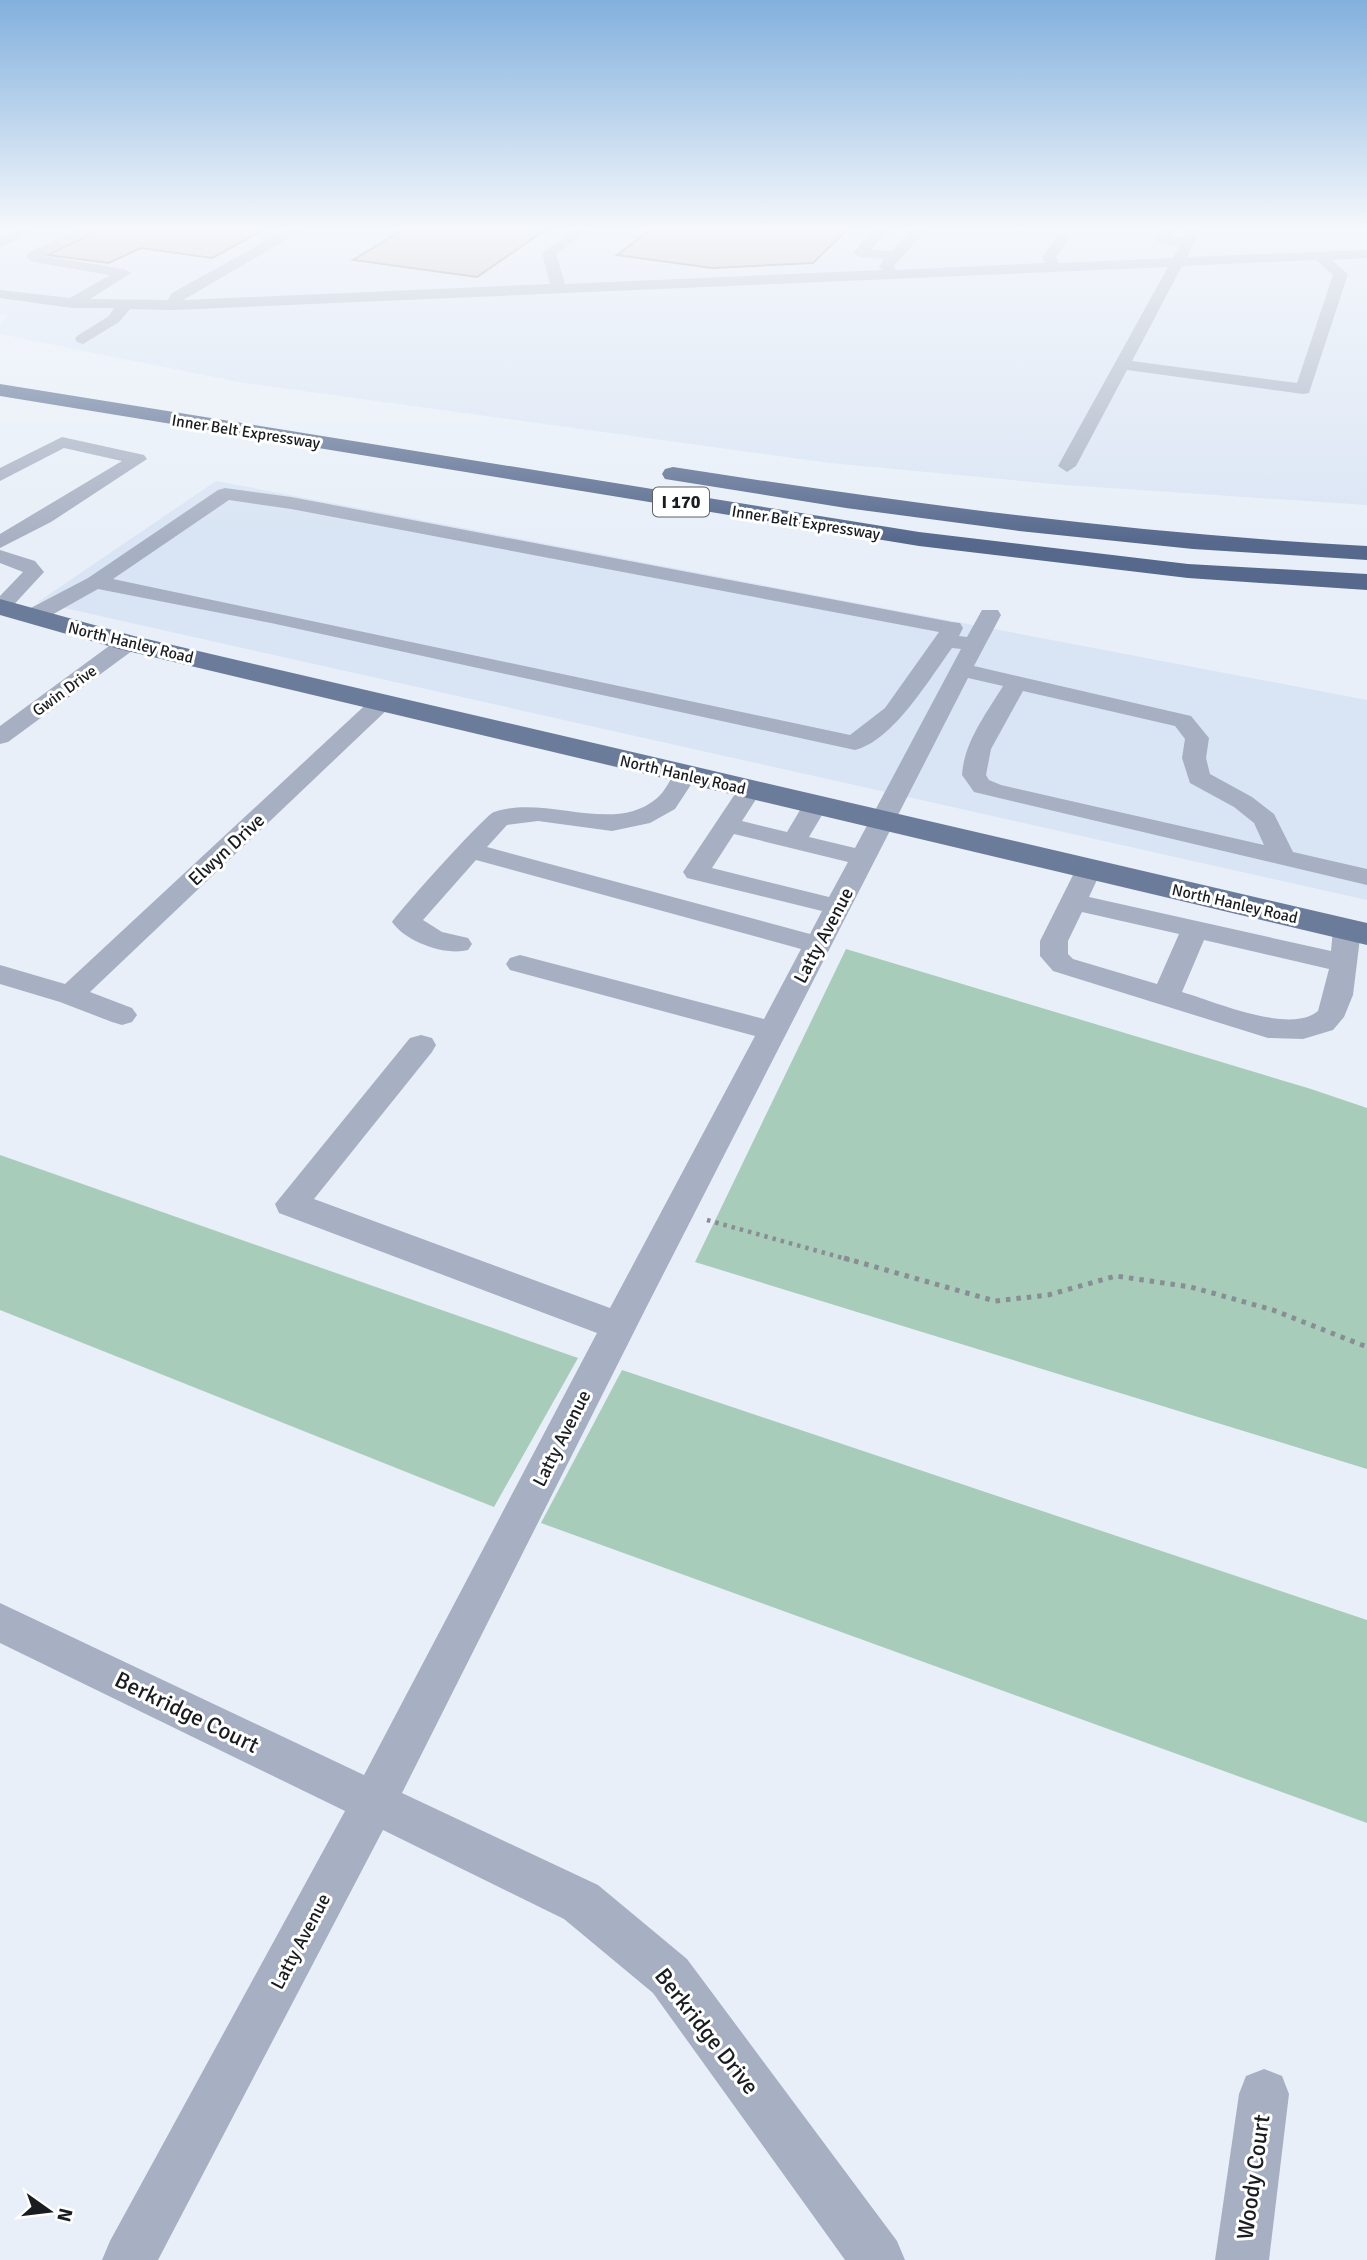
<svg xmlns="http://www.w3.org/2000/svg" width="1367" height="2260" viewBox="0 0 1367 2260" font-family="Signika,sans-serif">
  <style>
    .built { fill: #d9e4f4 }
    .green { fill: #a7ccb9 }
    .building { fill: #c4b8b5; stroke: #7b706d; stroke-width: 2 }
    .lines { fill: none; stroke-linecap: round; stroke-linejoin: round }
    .path-far1 { stroke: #898e95; stroke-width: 4.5; stroke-dasharray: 3.5 5; stroke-linecap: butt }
    .path { stroke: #898e95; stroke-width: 5; stroke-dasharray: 4.5 6; stroke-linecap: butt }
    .minor { fill: #a7b0c2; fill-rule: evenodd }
    .major { fill: #6b7c9b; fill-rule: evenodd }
    .highway { fill: #56698d; fill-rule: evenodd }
    .labels { text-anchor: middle; stroke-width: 6; stroke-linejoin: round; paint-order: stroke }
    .far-street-label { font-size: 16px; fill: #1a1d20; stroke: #fff }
    .shield { fill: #fff; stroke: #5f6163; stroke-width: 2 }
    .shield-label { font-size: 18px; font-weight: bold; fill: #1a1d20 }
    .street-label { font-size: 19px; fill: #1a1d20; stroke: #fff }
    .near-street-label { font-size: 23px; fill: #1a1d20; stroke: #fff }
  </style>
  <rect width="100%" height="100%" fill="#e8eff8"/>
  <g class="built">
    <path d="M0,226H1367V505L1065,485L830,463L244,383L0,334V323L8,315L0,314Z"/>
    <path d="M216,481L1367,700V900L38,602Z"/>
  </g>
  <g class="green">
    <path d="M846,949L1311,1089L1367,1108V1469L695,1262Z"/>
    <path d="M0,1155L578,1358L494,1507L0,1310Z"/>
    <path d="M622,1370L1367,1620V1823L541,1523Z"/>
  </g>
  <g class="building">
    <path d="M107,226H271L212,258L141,248L109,263L47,255Z"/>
    <path d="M409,226H551L477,277L353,260Z"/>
    <path d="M655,226H851L813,263L712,268L617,255Z"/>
  </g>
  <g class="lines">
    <path class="path-far1" d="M707,1220L850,1260"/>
    <path class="path" d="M844,1258L995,1301L1048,1295L1116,1276L1191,1287L1273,1310L1367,1347"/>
    <g class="minor">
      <path d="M27,226H45L0,248V239Z"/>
      <path d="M85,226H103L45,256L124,269L131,273L90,299L168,300L172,293L293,226H310L183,300L550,284L542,253L580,226H596L556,254L565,284L882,270L879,266L884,259L860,257L853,253L877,226H892L871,250L892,251L915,226H930L894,266L896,270L1045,263L1042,257L1059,234L1064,233L1071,237L1056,257L1059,263L1173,258L1179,246L1157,242L1155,239L1162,226H1176L1170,236L1183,238L1190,226H1204L1187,257L1367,250V258L1332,260L1348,274L1309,393L1303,394L1127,370L1076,466L1067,472L1058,466L1168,267L173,310L130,309L119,322L83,344L77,342L75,339L77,336L109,316L114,308H72L0,298V290L70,298L110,275L33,262L26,258L28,253ZM1316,260L1333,275L1297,383L1132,361L1182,266Z"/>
      <path d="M62,437L144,455L147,459L51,522L0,548V534L122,461L64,448L0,481V468Z"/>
      <path d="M225,488L291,497L952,622L960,623L963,628L959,636L967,637L982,610H998L1001,615L974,666L1191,716L1209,738L1206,758L1210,774L1252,797L1274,814L1293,852L1367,869V885L974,792L962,775C964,742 986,714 1003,686L968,678L645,1310L402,1793L598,1885L687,1959L897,2241L905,2260H845L653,1993L564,1919L383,1830L158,2260H102L110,2241L345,1811L0,1643V1603L364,1775L597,1333L279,1213L275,1204L410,1038L421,1035L432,1038L436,1045L432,1052L314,1199L610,1308L755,1036L510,970L506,964L510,958L520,955L764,1019L801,949L476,860L423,920L442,932L468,938L472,944L468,950C445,956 406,942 392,922C401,909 485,815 494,812C546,794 612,835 656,799C665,792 671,778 677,769L686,767L695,769L698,774L675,809L650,823L612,831L538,821L507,825L487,847L810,934L822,911L687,878L683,872L741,785L750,783L759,785L762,790L742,821L787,832L806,800L815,797L824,800L828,805L809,837L855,848L961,649L952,648C930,678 893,741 855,750L271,623L98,589L41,621H25L22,616L25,611L88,578L218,490ZM229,500L291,509L939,632L885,708L850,735L113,579ZM1023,691L1175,726L1185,739L1182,758L1190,783L1234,807L1254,823L1264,845L1001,785L989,780L986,775L991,749ZM734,834L848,862L829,897L712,868Z"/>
      <path d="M0,550L35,561L44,572L8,611L1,613L0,596L23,572L0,563Z"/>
      <path d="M128,636L136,638L139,643L136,648L8,742L0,744V726L120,638Z"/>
      <path d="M382,695L390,697L394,702L390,707L90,992L132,1008L137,1015L132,1022L122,1025L112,1022L60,1002L0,984V965L65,984L374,697Z"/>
      <path d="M1089,861L1098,863L1102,869L1089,897L1331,951L1333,930L1337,924L1347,921L1357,924L1361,930L1353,995L1344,1017L1333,1030L1303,1039L1268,1038L1053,971L1040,956V941L1076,869L1080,863ZM1082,912L1179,934L1157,984L1073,959L1068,954V941ZM1204,940L1329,969L1318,1011C1291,1035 1213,1001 1182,992Z"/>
      <path d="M1264,2069L1282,2076L1289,2094L1269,2260H1215L1239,2094L1246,2076Z"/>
    </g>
    <path class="major" d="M0,599L134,636L1367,923V945L119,649L0,615Z"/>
    <g class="highway">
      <path d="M0,384L919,532L1188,564L1367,574V590L1188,578L919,546L0,396Z"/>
      <path d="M673,467C904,503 1134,534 1367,546V560L1193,549L1019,531L846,508L665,479L662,474L665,469Z"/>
    </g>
  </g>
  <linearGradient id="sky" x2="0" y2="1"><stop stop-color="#82b0dd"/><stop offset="0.42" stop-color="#f5f8fc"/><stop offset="1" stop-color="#f5f8fc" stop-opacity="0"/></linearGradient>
  <rect width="1367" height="542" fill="url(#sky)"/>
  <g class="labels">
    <g class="far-street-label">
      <text transform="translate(246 431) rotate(9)" y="6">Inner Belt Expressway</text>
      <text transform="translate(806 522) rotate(9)" y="6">Inner Belt Expressway</text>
      <text transform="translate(131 642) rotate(14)" y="6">North Hanley Road</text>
      <text transform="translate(64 690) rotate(-36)" y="6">Gwin Drive</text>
      <text transform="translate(683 774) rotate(13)" y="6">North Hanley Road</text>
      <text transform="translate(1235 903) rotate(13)" y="6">North Hanley Road</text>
    </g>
    <rect class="shield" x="653" y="487.5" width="56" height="29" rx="5"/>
    <g class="shield-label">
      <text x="681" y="508">I 170</text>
    </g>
    <g class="street-label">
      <text transform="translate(226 849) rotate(-43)" y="7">Elwyn Drive</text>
      <text transform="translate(823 935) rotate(-62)" y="7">Latty Avenue</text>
      <text transform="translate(561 1438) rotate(-63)" y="7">Latty Avenue</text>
      <text transform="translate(300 1941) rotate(-62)" y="7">Latty Avenue</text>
    </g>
    <g class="near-street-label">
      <text transform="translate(187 1712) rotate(26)" y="8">Berkridge Court</text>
      <text transform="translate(707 2031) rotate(52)" y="8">Berkridge Drive</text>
      <text transform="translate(1253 2177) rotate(-82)" y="8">Woody Court</text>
    </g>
  </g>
  <g transform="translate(49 2211) rotate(104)" stroke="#ffffff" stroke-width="5" paint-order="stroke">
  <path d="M0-5L12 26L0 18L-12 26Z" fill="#1a1d20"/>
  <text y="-10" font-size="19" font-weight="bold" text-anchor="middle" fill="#1a1d20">N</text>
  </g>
</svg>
